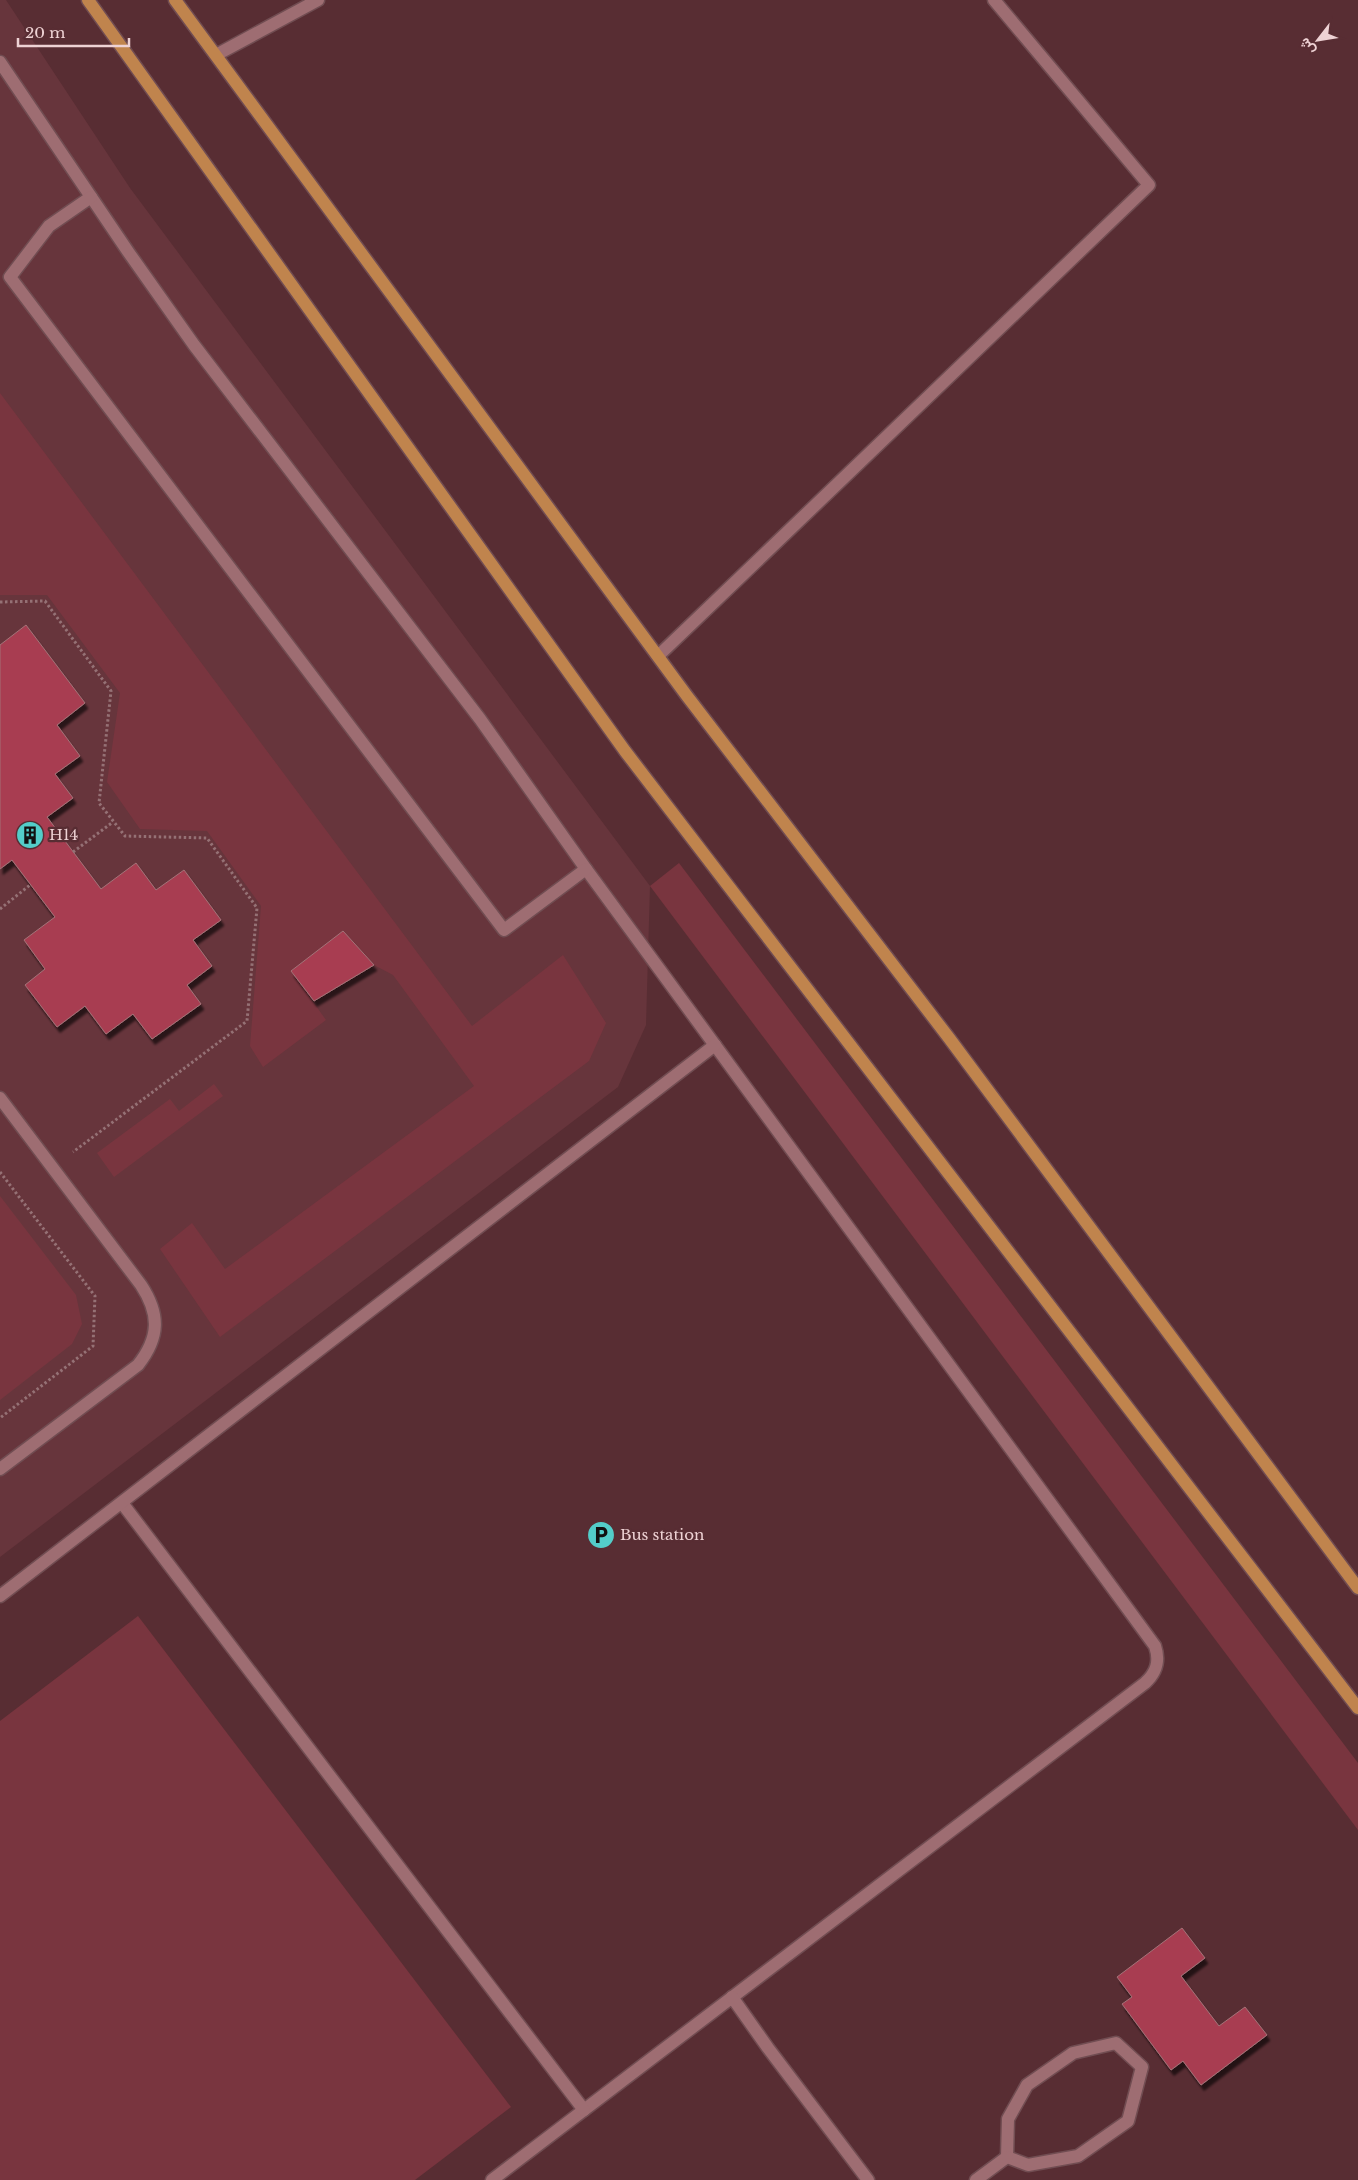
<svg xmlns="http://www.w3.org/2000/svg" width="1358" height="2180" viewBox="0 0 1358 2180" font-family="'Libre Baskerville',Vazirmatn,serif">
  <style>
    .built { fill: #67353c }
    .green { fill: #79353f }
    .building { fill: #a83c51; stroke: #a47378; filter: url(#shadow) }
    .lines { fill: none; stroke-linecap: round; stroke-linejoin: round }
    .minor-casing { stroke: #714d52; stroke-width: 15 }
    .major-casing { stroke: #714d52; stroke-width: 15 }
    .path { stroke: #957175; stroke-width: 3; stroke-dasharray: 2.5 2.5; stroke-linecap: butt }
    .minor { stroke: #9e6d72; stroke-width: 12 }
    .major { stroke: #c0844d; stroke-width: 12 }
    .labels { text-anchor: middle; stroke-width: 4.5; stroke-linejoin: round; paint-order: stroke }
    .poi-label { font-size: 15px; fill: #eed2d4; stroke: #582d33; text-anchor: start }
  </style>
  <defs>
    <filter id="shadow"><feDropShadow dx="3" dy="5.5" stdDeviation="1" flood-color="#0009"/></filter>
  </defs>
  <rect width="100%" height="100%" fill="#582d33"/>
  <path class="built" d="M0,0H6L130,188L650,886L646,1025L618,1087L0,1557Z"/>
  <g class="green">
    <path d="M0,393L472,1026L563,955L606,1023L589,1061L220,1337L160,1249L192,1223L225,1269L474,1086L393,975L374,965L343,931L291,971L326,1020L263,1067L250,1046L261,906L207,831L140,829L107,782L120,693L47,595H0Z"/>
    <path d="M679,863L1358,1763V1830L650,886Z"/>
    <path d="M214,1084L223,1096L114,1177L97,1153L170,1099L179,1111Z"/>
    <path d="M0,1196L76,1295L82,1324L72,1344L0,1400Z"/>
    <path d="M138,1616L511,2107L415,2180H0V1721Z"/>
  </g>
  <g class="building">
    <path d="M26,625L85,703L57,725L80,756L55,774L73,798L47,817L101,889L136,863L156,890L184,870L221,920L193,940L212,966L187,985L201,1004L152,1039L133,1014L106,1034L85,1006L57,1027L25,985L45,969L24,940L55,917L12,860L0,869V645Z"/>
    <path d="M343,931L374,965L314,1001L291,971Z"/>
    <path d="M1182,1928L1205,1958L1181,1976L1219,2026L1245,2007L1267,2035L1201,2085L1183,2061L1171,2070L1122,2004L1132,1997L1117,1977Z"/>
  </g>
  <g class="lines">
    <g class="minor-casing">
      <g id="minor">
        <path d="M216,55L318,0"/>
        <path d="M0,62L129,253L194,345L480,719L586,869L1155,1646C1160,1661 1157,1672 1145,1683L492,2180"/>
        <path d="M91,197L49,226L10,277L504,930L586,869"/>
        <path d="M658,656L1149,185L994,0"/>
        <path d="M0,1098L141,1285C160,1314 160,1337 138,1365L0,1469"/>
        <path d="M122,1503L584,2110"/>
        <path d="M0,1596L715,1045"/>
        <path d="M732,1997L768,2048L868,2180"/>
        <path d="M1116,2043L1142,2067L1128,2121L1078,2156L1028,2165L1007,2157L1008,2119L1027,2085L1073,2053Z"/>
        <path d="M976,2180L1007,2157"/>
      </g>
    </g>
    <g class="major-casing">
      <g id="major">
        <path d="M88,0L625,751L1358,1708"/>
        <path d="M175,0L687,696L949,1038L1358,1588"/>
      </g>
    </g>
    <g class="path">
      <path d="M0,602L45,601L111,691L99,803L125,836L207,838L257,908L247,1021L73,1152"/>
      <path d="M73,852L113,822"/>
      <path d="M0,909L30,885"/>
      <path d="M0,1172L95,1296L93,1346L0,1418"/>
    </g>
    <use href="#minor" class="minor"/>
    <use href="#major" class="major"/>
  </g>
  <defs>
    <g id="building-disc" transform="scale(1.4375)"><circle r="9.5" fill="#53cdc9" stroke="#582d33"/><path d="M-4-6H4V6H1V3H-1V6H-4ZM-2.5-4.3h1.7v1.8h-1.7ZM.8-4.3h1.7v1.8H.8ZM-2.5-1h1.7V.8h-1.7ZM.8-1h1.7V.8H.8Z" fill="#111"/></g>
    <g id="parking-disc" transform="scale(1.4375)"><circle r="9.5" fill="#53cdc9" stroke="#582d33"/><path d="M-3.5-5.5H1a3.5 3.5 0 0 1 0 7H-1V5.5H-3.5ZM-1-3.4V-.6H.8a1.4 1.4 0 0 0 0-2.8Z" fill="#111"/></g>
  </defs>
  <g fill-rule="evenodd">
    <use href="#building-disc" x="30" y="835"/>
    <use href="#parking-disc" x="601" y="1535"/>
  </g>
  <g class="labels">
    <g class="poi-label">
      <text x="49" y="840">H14</text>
      <text x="620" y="1540">Bus station</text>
    </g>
  </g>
  <g transform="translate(1318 40) rotate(239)" stroke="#582d33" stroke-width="4" paint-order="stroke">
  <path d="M0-4L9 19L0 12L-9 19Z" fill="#eed2d4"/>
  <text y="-8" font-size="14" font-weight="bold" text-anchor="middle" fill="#eed2d4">ش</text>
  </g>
  <path d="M18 38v8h111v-8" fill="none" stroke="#eed2d4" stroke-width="2.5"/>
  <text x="25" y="38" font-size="15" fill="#eed2d4" stroke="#582d33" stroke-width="4" paint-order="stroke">20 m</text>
</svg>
